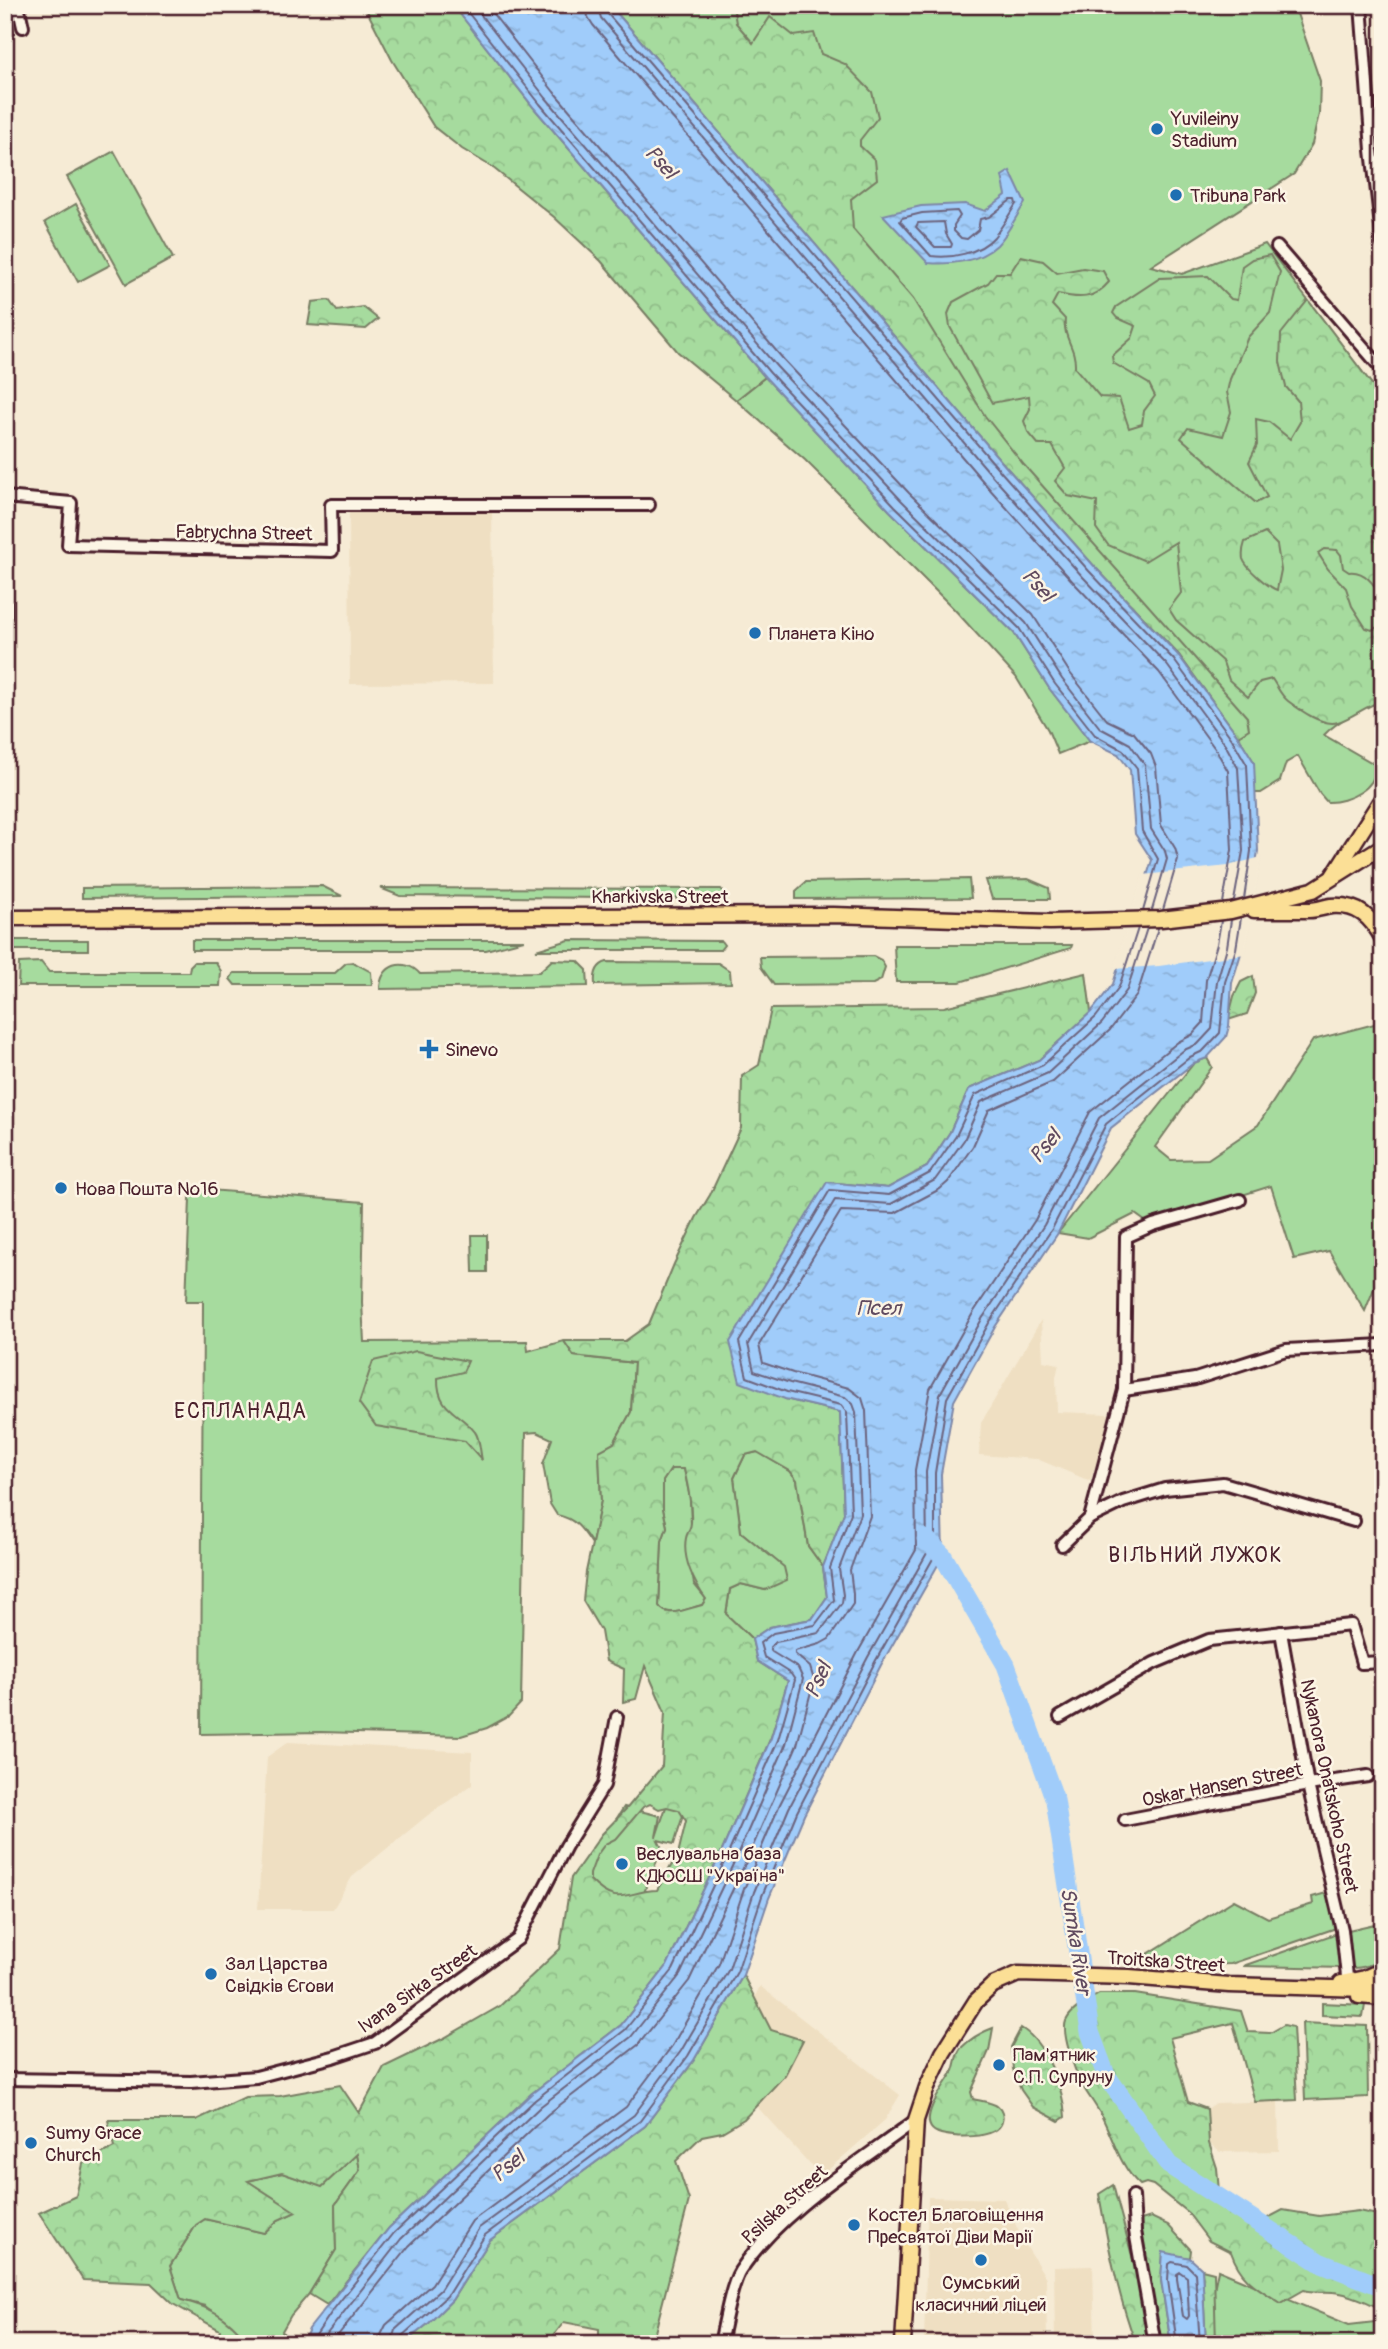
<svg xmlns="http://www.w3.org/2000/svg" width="1388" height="2349" viewBox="0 0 1388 2349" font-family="Pangolin,sans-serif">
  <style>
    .built { fill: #efdfc2 }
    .green { fill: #a6db9e; stroke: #787d64; stroke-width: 2 }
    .forest { fill: url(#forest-crowns); stroke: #787d64; stroke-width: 2; fill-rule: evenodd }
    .water { fill: url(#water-ripples); stroke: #7e87a7; stroke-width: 2 }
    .pier { fill: #f6ebd5 }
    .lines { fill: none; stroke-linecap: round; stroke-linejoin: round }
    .shore { stroke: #6c647e; stroke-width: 2 }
    .river { stroke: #a0ccfa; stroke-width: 19 }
    .minor-casing { stroke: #4a1f2b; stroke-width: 16 }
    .major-casing { stroke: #4a1f2b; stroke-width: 19 }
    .minor { stroke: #fcf5e5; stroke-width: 10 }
    .major { stroke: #fbdf96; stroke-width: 14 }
    .poi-dot { fill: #1f6fb2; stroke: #fcf5e5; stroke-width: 2.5 }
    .labels { text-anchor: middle; stroke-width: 5; stroke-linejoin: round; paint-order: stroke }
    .poi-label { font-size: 19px; fill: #4a1f2b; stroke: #fcf5e5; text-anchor: start }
    .street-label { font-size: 19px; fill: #4a1f2b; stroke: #fcf5e5 }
    .water-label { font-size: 21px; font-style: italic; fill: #604a5f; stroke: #fcf5e5 }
    .neighbourhood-label { font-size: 21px; letter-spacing: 2px; fill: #4a1f2b; stroke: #fcf5e5 }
  </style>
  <defs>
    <pattern id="forest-crowns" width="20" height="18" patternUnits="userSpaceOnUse" patternTransform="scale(1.75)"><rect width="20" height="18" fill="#a6db9e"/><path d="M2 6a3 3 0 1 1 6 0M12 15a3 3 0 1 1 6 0" fill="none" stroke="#90bc88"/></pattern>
    <pattern id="water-ripples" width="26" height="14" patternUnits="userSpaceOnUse" patternTransform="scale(1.75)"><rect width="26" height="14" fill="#a0ccfa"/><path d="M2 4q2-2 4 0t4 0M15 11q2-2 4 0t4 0" fill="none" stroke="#8bafd6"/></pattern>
  </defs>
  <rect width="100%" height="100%" fill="#f6ebd5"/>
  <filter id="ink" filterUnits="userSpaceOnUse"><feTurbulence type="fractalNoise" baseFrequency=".0143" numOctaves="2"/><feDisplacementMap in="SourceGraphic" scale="14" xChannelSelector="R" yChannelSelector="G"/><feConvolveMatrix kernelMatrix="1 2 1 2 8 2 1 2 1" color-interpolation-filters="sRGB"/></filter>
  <g filter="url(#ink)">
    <g class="built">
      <path d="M492,507L494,683L350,684L349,508Z"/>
      <path d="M1041,1320L1043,1361L1059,1364L1056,1377L1057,1412L1109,1414L1103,1444L1090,1481L1037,1459L979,1455L981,1423Z"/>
      <path d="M288,1742L472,1752V1785L428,1815L352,1877L333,1909H258L267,1757Z"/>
      <path d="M760,1986L900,2095L885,2120L821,2176L721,2068Z"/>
      <path d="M1278,2101L1279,2151L1220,2152L1209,2143L1207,2109L1216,2103Z"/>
      <path d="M928,2197L1004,2199L1023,2241L1046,2278L1047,2344H924Z"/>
      <path d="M1093,2266L1095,2344H1055L1054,2267Z"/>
    </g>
    <g class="green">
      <path d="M610,5H1294L1320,81L1319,114L1312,144L1294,174L1151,266L1182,274L1265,244L1383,399V701C1366,705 1336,722 1324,735L1374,764C1381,787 1347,803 1327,802L1320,794L1298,756L1286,763L1280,781L1261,793H1254V762L1238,736Z"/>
      <path d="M114,151L173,258L126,284L67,177Z"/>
      <path d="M76,204L110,265L78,282L45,222Z"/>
      <path d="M765,377L890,511L1014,633L1049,688L1090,741L1058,754L1048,730L1016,677L954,609L805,460L736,400Z"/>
      <path d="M969,879L971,898L796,899V891L806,882Z"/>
      <path d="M1028,879L1049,888L1050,899H992L986,880Z"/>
      <path d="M322,886L342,896L82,898V888Z"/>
      <path d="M380,888L721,889L725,894L721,899L400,896Z"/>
      <rect x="5" y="940" width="83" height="10"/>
      <path d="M192,940H524L486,950H192Z"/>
      <path d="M569,940L721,941L724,945L720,950H536Z"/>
      <path d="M894,945H1072L1071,948L960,982H896Z"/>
      <path d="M873,956L881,960L885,967L881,980L873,984L774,985L761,967L760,957Z"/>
      <path d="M552,960L578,961L587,970L588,986L380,989C380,964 405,957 420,974L539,972Z"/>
      <path d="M41,962L49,972H189L190,966L194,962H215L221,971L220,986H18L19,963Z"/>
      <path d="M353,962L371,972L372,985H235L230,979L234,973H335L346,963Z"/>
      <path d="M607,962L718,963L730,971L731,983L595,985C594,975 596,965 607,962Z"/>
      <path d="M1378,1023L1379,1276L1365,1311L1329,1251L1294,1259L1271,1186L1149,1224L1135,1214L1088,1238L1058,1233L1194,1063L1207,1058L1212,1067L1155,1147L1171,1160L1208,1159L1258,1125L1313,1040Z"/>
      <path d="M196,1189L364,1202L362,1302L364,1342L527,1341L528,1351L564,1341L574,1356L634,1363L631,1412L614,1443L599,1452L601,1501L592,1544C582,1529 576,1519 557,1515L550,1504L543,1464L552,1439L537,1432L526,1433L521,1703L509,1716L487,1728L461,1736L321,1732L201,1734L203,1301H186L190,1199L192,1191Z"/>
      <path d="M472,1235H487V1272H473Z"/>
      <path d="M758,1452L790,1471L797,1480L808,1546L823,1567L827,1597L812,1619L770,1627L752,1639L726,1614L730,1589L741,1584L765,1590L783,1567L741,1532L734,1478L745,1455Z"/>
      <path d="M671,1469H684L690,1498L691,1526L686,1539L694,1584L706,1599L702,1605C689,1608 667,1619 659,1606L662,1541L667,1527L663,1509V1481Z"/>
      <path d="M668,1801L686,1806L674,1844L658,1840L662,1848L643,1895L625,1896L616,1928L578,1880L624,1807L660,1816L656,1837Z"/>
      <path d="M1330,1892L1339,1927L1231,1964L1151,1966L1148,1954L1234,1900L1268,1918L1313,1904L1312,1897Z"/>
      <path d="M1383,1922C1383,1952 1385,1968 1349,1968L1344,1931Z"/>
      <path d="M1340,1932L1345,1968L1243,1966Z"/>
      <path d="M1322,2003L1365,2005L1363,2017L1322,2015Z"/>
      <path d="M357,2153L360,2170L335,2205L336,2250L309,2294L291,2315L282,2331L288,2341L285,2344H242L245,2339L205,2306L181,2300L170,2266L196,2225L205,2219L264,2233L278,2220L295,2212L247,2181L282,2173L322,2186Z"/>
      <path d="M1218,2270L1349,2325L1383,2321V2344H1212V2299Z"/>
    </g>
    <g class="forest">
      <path d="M348,5H453L534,108L765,377L736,400L678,352L601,261L554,217L492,167L462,149L434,127L392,60L367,11Z"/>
      <path d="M610,5H733L736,23L753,43L770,17L794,36L814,33L821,54L845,64L872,92L878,117L860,140V146L875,160L877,179L851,199L853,229L913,299L985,416L1024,465L1247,717L1249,729L1238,736L1179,655L1095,567L1007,468Z"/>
      <path d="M1270,255L1280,272L1270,313L1248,337L1230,379L1227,392L1231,412L1223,436L1188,428L1181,438L1256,503L1267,497L1249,462L1257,445L1256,419L1269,422L1290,439L1300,422L1298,401L1286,387L1280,362L1281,334L1308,300L1383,399V599C1375,586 1366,570 1349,572L1343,568L1341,555L1337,550L1324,549L1318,553L1328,569L1346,588L1352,606L1366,628L1372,630L1383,624V701C1366,705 1354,717 1338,722C1323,727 1300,710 1288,701C1281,696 1277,686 1272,679L1260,682L1248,697L1229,680L1223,662L1176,620L1169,609L1181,593L1176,542L1145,561L1108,545L1096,528L1097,502L1068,496L1055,481L1065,468L1052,445H1039L1028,432L1024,421L1030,409L1029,396L992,403L950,327L948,314L953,302L988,283L996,273H1010L1021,256L1043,261L1057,273L1083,268L1103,271L1109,282C1094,300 1079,299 1058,294L1052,305L1065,319C1063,340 1076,346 1075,368L1100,397L1119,398L1129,428L1142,424L1144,411L1155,396L1149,384L1113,363L1112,356L1132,338L1136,326L1117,318L1113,313L1116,307L1160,278L1208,276L1231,299L1237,300L1242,266L1252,259ZM1265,533L1277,545L1281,570L1277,590C1268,587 1246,568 1243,559C1242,553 1243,548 1245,542Z"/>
      <path d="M329,300L337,311L363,307L378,319L366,329L308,325L312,302Z"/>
      <path d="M1086,973L1091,1012L1039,1060L969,1089L950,1132L927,1167L888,1188L827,1182L785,1399L840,1412L844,1513L823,1567L808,1546L797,1480L790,1471L757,1452L745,1455L734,1478L741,1532L784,1567L787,1580L765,1590L741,1584L730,1589L726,1614L752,1639L757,1661L788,1681L771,1737L722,1851L667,1966L621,2025L531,2094L389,2228L327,2305L309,2294L336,2250L335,2205L360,2170L357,2154L322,2187L282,2173L248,2181L296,2212L278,2220L264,2233L205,2219L196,2225L170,2266L181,2300C210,2307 227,2316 246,2340L242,2344H216L220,2330L173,2304L151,2283L83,2280L39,2213L76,2196L83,2164L114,2147L108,2120H196L245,2097L280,2096L340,2085L359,2113L384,2067L444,2038L500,2006L560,1949L571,1878L602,1834L628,1807L662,1766L665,1712L645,1666L636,1699L623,1702L624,1669L606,1661L601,1631L583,1601L586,1572L601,1501L599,1451L614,1443L631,1412L634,1363L574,1356L564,1341H625L649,1324L674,1264L696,1218L710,1195L741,1128L742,1076L759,1065L771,1009L944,1007ZM671,1469H684C688,1487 692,1505 691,1523C691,1529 687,1532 686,1538C682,1558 694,1583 706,1599L702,1605C689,1608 667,1619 659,1606L662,1541L667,1527L663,1509V1481ZM650,1804L659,1809L667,1807L679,1810L686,1821L678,1854L657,1890C626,1891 618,1909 590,1880V1874L597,1855L605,1844L617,1838L643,1807Z"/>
      <path d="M1253,976L1255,993L1247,1014L1228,1020L1234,996L1241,982Z"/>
      <path d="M416,1351L468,1361L463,1372L438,1378C437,1411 460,1412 475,1432C480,1438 480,1452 482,1460L465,1441L376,1426L359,1403L373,1361Z"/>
      <path d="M743,1975L771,2030L803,2040L785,2075L744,2119L722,2132L702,2136L676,2161L689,2200L652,2344H599V2329L564,2322L547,2344H403L429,2323L452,2300L490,2240L645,2126L694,2060Z"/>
      <path d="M1099,1994H1135L1241,2011L1248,2032L1270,2033L1284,2025L1293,2027L1297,2100L1255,2102L1233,2023L1170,2038L1188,2102L1207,2109L1209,2143L1217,2168L1219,2191L1225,2207L1251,2221L1266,2219L1283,2210L1319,2216L1358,2211L1383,2216V2311C1372,2303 1347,2293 1333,2292C1323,2291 1313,2293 1304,2290L1281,2303C1256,2287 1241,2280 1231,2252L1209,2241L1188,2213L1153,2185L1146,2183L1140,2185C1120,2167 1113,2138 1101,2115C1095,2104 1087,2094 1081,2083C1075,2071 1061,2033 1066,2021C1072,2008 1088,2001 1099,1994Z"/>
      <path d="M1302,2023L1367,2026L1368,2097L1305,2100Z"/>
      <path d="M993,2028L989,2051L971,2092L973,2099C980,2101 993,2102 998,2107C1002,2110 1004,2117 1002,2122C997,2140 952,2138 938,2133C913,2123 946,2084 952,2073C956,2065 955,2055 961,2048C970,2039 982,2032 993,2028Z"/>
      <path d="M1021,2028C1045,2042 1064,2089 1065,2117L1059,2121L1033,2107L1021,2090L1013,2069L1011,2047Z"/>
      <path d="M1113,2185L1135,2267L1141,2220L1151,2217L1168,2225L1191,2250L1190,2258L1163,2253L1161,2280L1171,2344H1136C1118,2296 1108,2245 1099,2194Z"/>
      <path d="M1202,2269L1214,2272L1216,2344H1206Z"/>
    </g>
    <g class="water">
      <path d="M453,5H610L1007,468L1095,567L1179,656L1238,736L1254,762L1258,851L1242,950L1232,983L1229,1026L1226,1037L1207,1058L1194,1063L1111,1128L1058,1233L995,1327L954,1401L941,1474L943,1556L881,1665L804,1815L769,1898L743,1975L694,2060L645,2126L490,2240L452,2300L429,2323L403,2344H302L309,2329L389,2228L531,2094L621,2025L667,1966L722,1851L771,1738L788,1681L757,1661L752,1639L770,1627L812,1619L827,1597L823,1567L844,1513L840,1412L785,1399L740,1382L730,1342L827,1182L888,1188L927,1167L950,1132L969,1089L1039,1060L1091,1012L1113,984L1152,860L1135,834L1130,770L1118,754L1090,741L1049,688L1014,633L890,511L765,377L534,108Z"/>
      <path d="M1010,171L1025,203C1016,216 1008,234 997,245C979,262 951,265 928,263L883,215L921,206L965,204L985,211L1006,195L1002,176Z"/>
      <path d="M1163,2252L1190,2258L1202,2269L1206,2344H1171L1161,2280Z"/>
    </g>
    <path class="pier" d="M1261,857L1245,954L1159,966L1114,969L1143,875L1228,866Z"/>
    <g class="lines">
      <g class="shore">
        <path d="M462,5L540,104L770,373L895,506L1019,628L1055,684L1095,735L1123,750L1137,768L1142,831L1158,859L1143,911"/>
        <path d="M473,5L546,98L777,367L901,500L1026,623L1062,679L1100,728L1130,744L1145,765L1151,829L1165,851L1167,859L1152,910"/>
        <path d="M486,5L554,92L784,360L909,493L1033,615L1070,673L1107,720L1134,733L1151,754L1156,767L1161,825L1175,848L1178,859L1163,910"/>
        <path d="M586,5L588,17L593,25L987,486L1075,584L1159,672L1216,750L1228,771L1232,850L1223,903"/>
        <path d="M597,5L601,18L995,479L1083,577L1167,665L1225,744L1238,768L1243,851L1234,901"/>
        <path d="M605,5L607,13L1002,473L1089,571L1174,660L1232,739L1247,765L1251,851L1244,899"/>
        <path d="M1011,200H1015L1016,204C1009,215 1002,227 994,237C980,253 951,259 931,256L900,221L902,218L922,213L957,211L960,216L954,225V231L961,238L967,239L978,230L980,219L989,217Z"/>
        <path d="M944,222L946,234L952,244L951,247H935L916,227L918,223Z"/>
        <path d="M1180,2272L1187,2277L1189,2316L1187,2319L1183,2316L1177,2279V2274Z"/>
        <path d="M310,2344L333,2310L394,2233L535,2100L625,2030L673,1970L728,1854L778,1740L795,1680L791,1674L764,1657L760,1643L773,1633L815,1625L834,1600L830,1568L851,1513L847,1413L841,1405L787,1392L747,1377L739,1342L830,1190L889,1195L930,1173L956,1136L975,1095L1043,1065L1096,1017L1119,987L1138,928"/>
        <path d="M319,2344L401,2239L541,2106L631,2037L680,1975L736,1858L786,1744L803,1679L798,1668L772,1652L770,1647L776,1642L819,1633L842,1603L843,1595L839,1569L860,1514L856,1412L853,1404L845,1397L790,1383L754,1371L748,1344L835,1200L891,1204L935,1180L964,1140L981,1102L1048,1073L1102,1023L1127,990L1147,928"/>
        <path d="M331,2344L409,2246L548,2114L638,2045L689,1981L746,1862L797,1745L814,1680L810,1667L795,1654V1651L820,1644L829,1639L853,1604V1594L850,1570L870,1516L866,1411L862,1398L849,1388L793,1373L763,1363L759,1345L841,1211L895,1213L940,1189L948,1182L973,1146L989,1110L1053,1082L1110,1030L1137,995L1158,928"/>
        <path d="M380,2344L381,2335L386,2325L432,2284L472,2221L626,2107L672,2046L719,1964L744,1889L780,1804L858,1652L916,1550L915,1470L930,1389L973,1313L1035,1220L1090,1112L1178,1042L1192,1035L1203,1023L1206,980L1217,944L1221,921"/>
        <path d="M391,2344L395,2330L440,2290L479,2228L634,2115L681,2051L729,1969L754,1892L789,1808L868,1657L927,1553L926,1472L940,1394L982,1319L1044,1225L1099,1118L1184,1050L1198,1044L1212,1029L1217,981L1227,947L1231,920"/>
        <path d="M399,2344L402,2336L447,2296L485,2235L640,2121L688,2056L737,1972L762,1896L797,1812L875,1662L935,1555V1473L947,1398L989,1323L1052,1229L1106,1124L1190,1057L1203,1051L1220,1033L1225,982L1236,949L1241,918"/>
        <path d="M1177,2344L1168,2280L1169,2264L1172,2262L1187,2265L1195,2273L1200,2344"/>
      </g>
      <path class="river" d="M926,1539L943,1556L1006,1665L1055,1800L1090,2032L1106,2075L1169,2165L1319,2262L1375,2284H1383"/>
      <g class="minor-casing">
        <g id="minor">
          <path d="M18,5L23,27"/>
          <path d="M1361,5L1372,150L1383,244"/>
          <path d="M1277,247L1383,370"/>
          <path d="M5,497L71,503L68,545L332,551L331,505H649"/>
          <path d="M5,564V618"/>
          <path d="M1124,1390L1195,1379L1286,1350L1383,1345"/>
          <path d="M1090,1518L1124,1390L1126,1237L1153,1225L1240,1200"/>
          <path d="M1062,1545L1090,1518L1123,1502L1165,1489L1223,1483L1354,1521"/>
          <path d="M1281,1632L1308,1785L1342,1930L1348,1986"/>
          <path d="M1060,1717L1154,1663L1209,1640L1351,1625L1362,1663L1383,1662"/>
          <path d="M1125,1820L1308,1785L1368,1776"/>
          <path d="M5,2079L191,2082L256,2077L333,2057L375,2043L518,1939L566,1846L604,1785L617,1717"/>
          <path d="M1133,2196L1135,2231L1155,2344"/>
          <path d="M720,2344C724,2326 731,2285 740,2271C779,2211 859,2163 916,2120"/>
        </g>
      </g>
      <g class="major-casing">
        <g id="major">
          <path d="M1333,876L1383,797"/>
          <path d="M1254,910C1272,910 1291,910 1309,910C1317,910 1324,907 1331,906C1358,904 1371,917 1383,939"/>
          <path d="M5,918L833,915L1050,922L1161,919L1231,911L1313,890L1383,846"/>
          <path d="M1341,1983L1365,1978L1383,1970"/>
          <path d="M1359,1996L1383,1998"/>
          <path d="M903,2344L916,2120L927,2087L943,2053L976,2001L993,1985L1018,1974L1129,1977L1229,1985L1366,1989L1383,1986"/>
        </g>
      </g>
      <use href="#minor" class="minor"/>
      <use href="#major" class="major"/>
    </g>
  </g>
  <g class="poi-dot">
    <circle cx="1157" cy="129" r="7"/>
    <circle cx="1176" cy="195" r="7"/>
    <circle cx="755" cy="633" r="7"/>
    <path d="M425.5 1038.5h7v7h7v7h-7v7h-7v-7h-7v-7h7z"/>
    <circle cx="61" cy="1188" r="7"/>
    <circle cx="622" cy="1864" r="7"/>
    <circle cx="211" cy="1974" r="7"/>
    <circle cx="999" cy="2065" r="7"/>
    <circle cx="31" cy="2143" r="7"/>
    <circle cx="854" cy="2225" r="7"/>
    <circle cx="981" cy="2260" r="7"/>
  </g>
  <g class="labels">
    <g class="poi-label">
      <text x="1171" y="125">Yuvileiny<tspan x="1171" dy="22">Stadium</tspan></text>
      <text x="1190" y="202">Tribuna Park</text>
      <text x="769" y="640">Планета Кіно</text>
      <text x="445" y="1056">Sinevo</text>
      <text x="75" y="1195">Нова Пошта №16</text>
      <text x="636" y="1860">Веслувальна база<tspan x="636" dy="22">КДЮСШ "Україна"</tspan></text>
      <text x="225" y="1970">Зал Царства<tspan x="225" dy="22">Свідків Єгови</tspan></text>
      <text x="1013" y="2061">Пам'ятник<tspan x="1013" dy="22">С.П. Супруну</tspan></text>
      <text x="45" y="2139">Sumy Grace<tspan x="45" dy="22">Church</tspan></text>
      <text x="868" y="2221">Костел Благовіщення<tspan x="868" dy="22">Пресвятої Діви Марії</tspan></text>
      <text x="981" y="2289" text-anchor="middle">Сумський<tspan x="981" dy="22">класичний ліцей</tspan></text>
    </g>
    <g class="street-label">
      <text transform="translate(244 532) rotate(1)" y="7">Fabrychna Street</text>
      <text x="660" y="903">Kharkivska Street</text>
      <text transform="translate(1222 1784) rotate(-11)" y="7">Oskar Hansen Street</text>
      <text transform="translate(1330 1786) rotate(78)" y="7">Nykanora Onatskoho Street</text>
      <text transform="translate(1166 1961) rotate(4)" y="7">Troitska Street</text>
      <text transform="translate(417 1988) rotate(-35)" y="7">Ivana Sirka Street</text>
      <text transform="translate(784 2204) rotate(-42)" y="7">Psilska Street</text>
    </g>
    <g class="water-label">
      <text transform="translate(661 162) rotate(48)" y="7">Psel</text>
      <text transform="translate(1038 585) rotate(48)" y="7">Psel</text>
      <text transform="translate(1045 1146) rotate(-50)" y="7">Psel</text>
      <text x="879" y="1315">Псел</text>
      <text transform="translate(818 1680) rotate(-66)" y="7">Psel</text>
      <text transform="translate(1076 1941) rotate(81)" y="7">Sumka River</text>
      <text transform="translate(508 2166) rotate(-40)" y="7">Psel</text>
    </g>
    <g class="neighbourhood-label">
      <text x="241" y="1418">ЕСПЛАНАДА</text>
      <text x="1196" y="1562">ВІЛЬНИЙ ЛУЖОК</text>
    </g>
  </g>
  <rect width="1388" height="2349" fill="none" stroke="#fcf5e5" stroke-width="28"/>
  <rect x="14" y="14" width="1360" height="2321" fill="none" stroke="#4a1f2b" stroke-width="2.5" filter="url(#ink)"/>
</svg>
